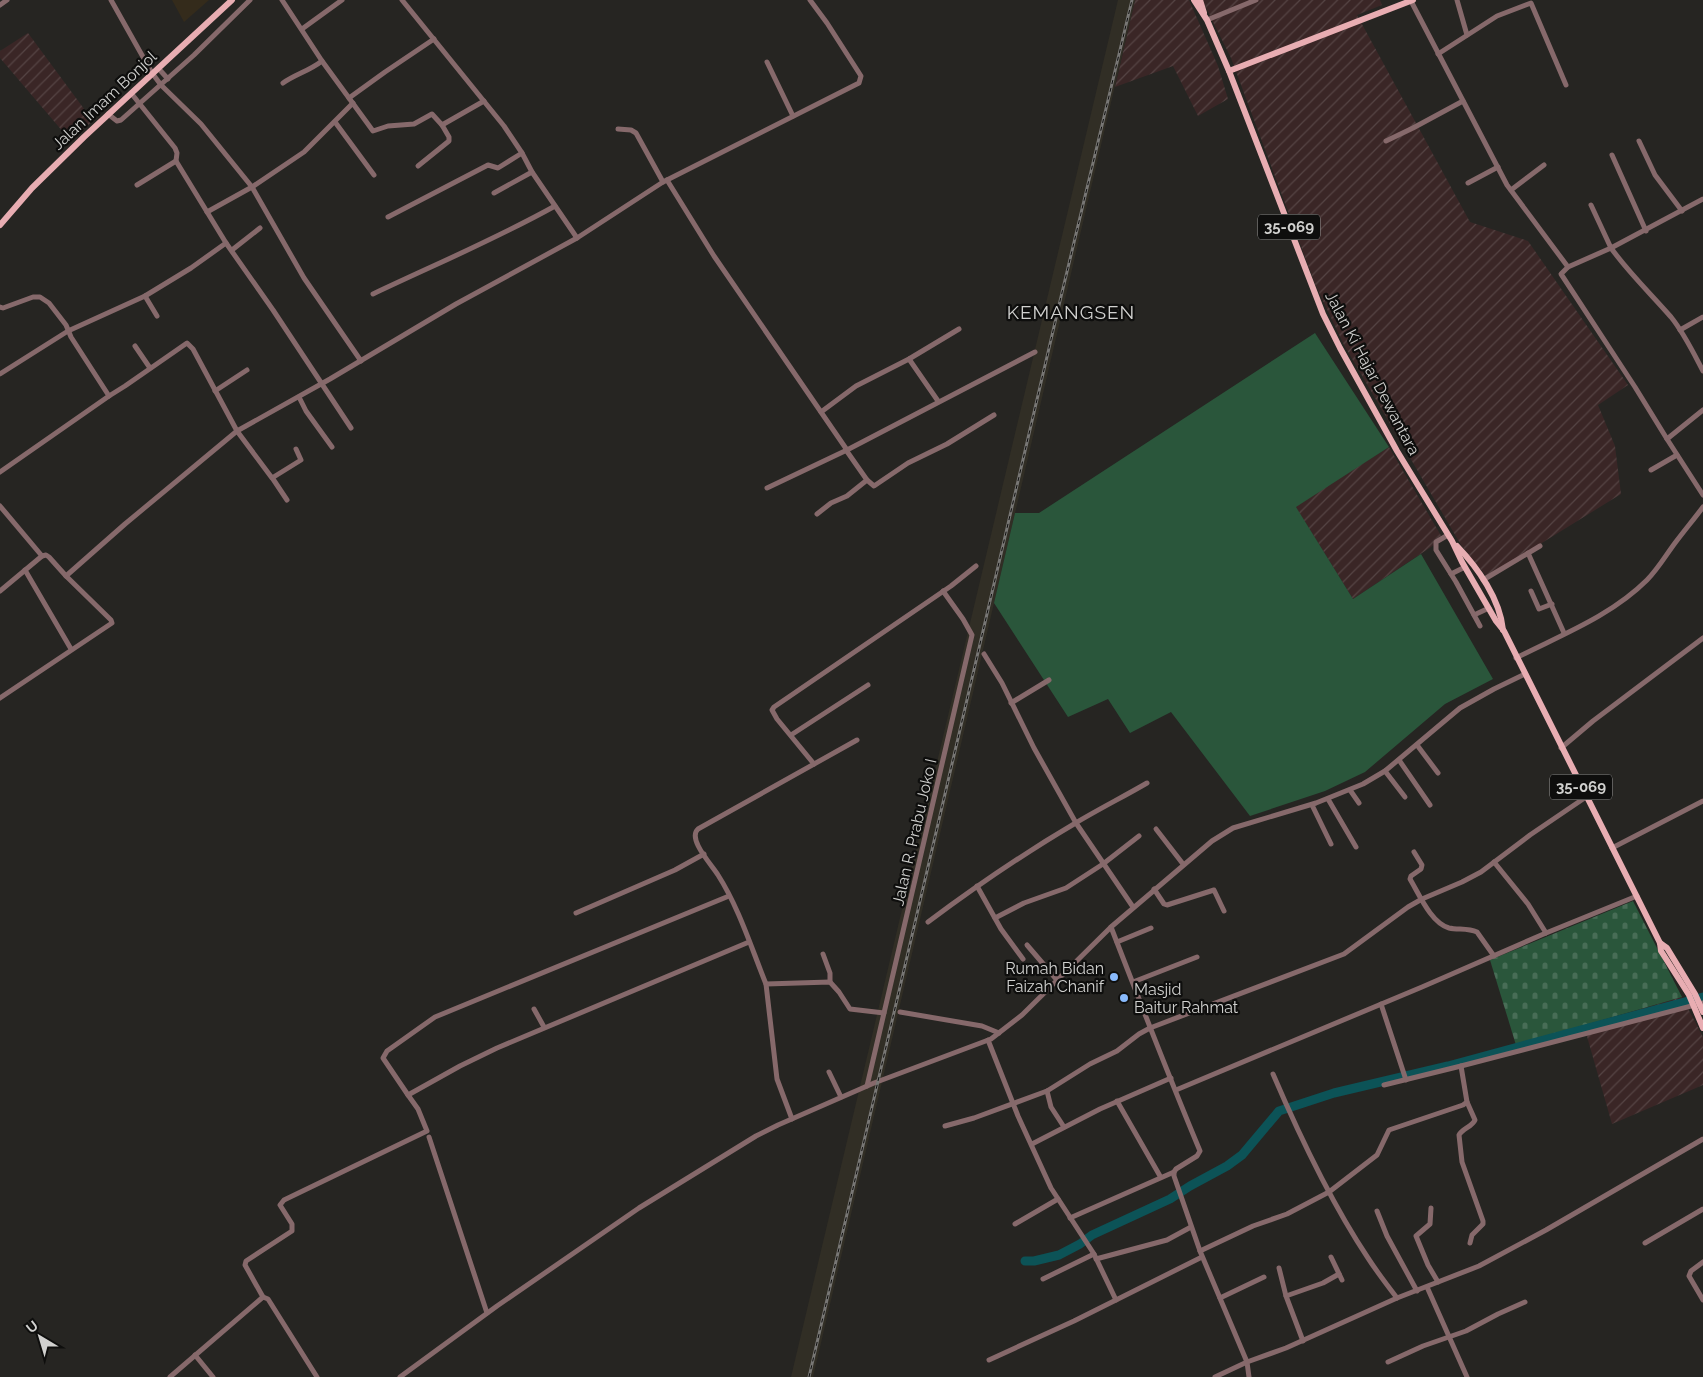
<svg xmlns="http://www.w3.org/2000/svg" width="1703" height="1377" viewBox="0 0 1703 1377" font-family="Raleway,sans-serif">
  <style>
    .commercial { fill: #342b1b }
    .industrial { fill: url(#industrial-furrows) }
    .built { fill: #312e25 }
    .green { fill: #2a563b }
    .cemetery { fill: url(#cemetery-stones) }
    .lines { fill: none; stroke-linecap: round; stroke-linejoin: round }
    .river { stroke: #0c5357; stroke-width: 9 }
    .minor { stroke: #86696b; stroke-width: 5 }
    .major { stroke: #e8adb2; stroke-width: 6 }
    .rail-casing { stroke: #787775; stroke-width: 3 }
    .rail { stroke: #0e0e0d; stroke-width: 1; stroke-dasharray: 4; stroke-linecap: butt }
    .poi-dot { fill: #89bafc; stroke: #0e0e0d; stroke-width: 2 }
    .labels { text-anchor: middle; stroke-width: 4.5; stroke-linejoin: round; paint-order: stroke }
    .shield { fill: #0e0e0d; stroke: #969695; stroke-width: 1 }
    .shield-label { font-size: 15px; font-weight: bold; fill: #d1d1cf }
    .street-label { font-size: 16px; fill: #d1d1cf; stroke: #0e0e0d }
    .poi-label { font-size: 16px; fill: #d1d1cf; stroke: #0e0e0d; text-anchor: end }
    .quarter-label { font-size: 19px; letter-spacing: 1px; fill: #d1d1cf; stroke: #0e0e0d }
  </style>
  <defs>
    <pattern id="industrial-furrows" width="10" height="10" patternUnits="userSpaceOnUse" patternTransform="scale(1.25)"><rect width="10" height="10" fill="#3a2626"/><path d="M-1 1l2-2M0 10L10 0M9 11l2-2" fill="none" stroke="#544"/></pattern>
    <pattern id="cemetery-stones" width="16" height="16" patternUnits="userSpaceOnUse" patternTransform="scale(1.25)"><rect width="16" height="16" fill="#2a563b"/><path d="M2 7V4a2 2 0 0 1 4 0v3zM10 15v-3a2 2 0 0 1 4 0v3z" fill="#486d56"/></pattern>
  </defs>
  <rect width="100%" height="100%" fill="#262522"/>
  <path class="commercial" d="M172,0H209L184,22Z"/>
  <g class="industrial">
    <path d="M1135,0H1189L1218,66L1228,99L1198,116L1173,66L1115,87Z"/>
    <path d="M1202,0H1380L1382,5L1357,15L1470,222L1528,241L1628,385L1598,405L1615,446L1621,494L1487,577L1461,545L1344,345L1315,284L1231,58Z"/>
    <path d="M28,33L93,121L70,140L0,58V51Z"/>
    <path d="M1389,447L1443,539L1353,599L1295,506Z"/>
    <path d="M1682,997L1703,1037V1085L1612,1124L1584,1026Z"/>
  </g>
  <path class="built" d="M1118,0H1135L813,1377H791Z"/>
  <path class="green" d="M1315,333L1389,447L1296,507L1353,599L1421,554L1493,679L1445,704L1365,772L1325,791L1250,816L1171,712L1130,733L1108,699L1068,717L994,603L1015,513H1039Z"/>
  <path class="cemetery" d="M1633,901L1682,997L1516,1045L1490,960Z"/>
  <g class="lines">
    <path class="river" d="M1025,1261H1034L1059,1255L1080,1244L1092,1235L1170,1199L1190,1186L1227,1166L1242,1155L1279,1111L1334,1093L1448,1066L1703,997"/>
    <g class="minor">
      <path d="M111,0L152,73L161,85L201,124L252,187L304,278L361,361"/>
      <path d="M282,0L322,61L373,131L388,126L414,124L432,114L442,125L484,101"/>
      <path d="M402,0L504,126L522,153L532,172L577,238"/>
      <path d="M1457,0L1467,35"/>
      <path d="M1411,1L1507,185L1568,267L1611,248C1629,273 1651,294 1671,317C1684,333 1693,352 1703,371"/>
      <path d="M0,5L7,0"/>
      <path d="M1207,20L1256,0"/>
      <path d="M302,29L342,0"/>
      <path d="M1438,54L1497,16L1531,3L1566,85"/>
      <path d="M767,62L793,116"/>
      <path d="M158,68L168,79"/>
      <path d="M283,83C296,74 309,71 322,61"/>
      <path d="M131,93L175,148L177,153L176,161L226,243L273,310L351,428"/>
      <path d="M349,98L385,72L434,39"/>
      <path d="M108,114L117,121L121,120L194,55L250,0"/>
      <path d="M335,122L374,175"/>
      <path d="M618,129L631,130L636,133L663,182"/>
      <path d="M1386,141L1413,128L1463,101"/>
      <path d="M1639,141L1655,175L1682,211"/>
      <path d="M1612,155L1646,231"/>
      <path d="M418,166L449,141V137L442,125"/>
      <path d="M667,180L714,256L847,450"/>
      <path d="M1468,183L1498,167"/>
      <path d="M137,185L176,161"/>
      <path d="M1511,190L1544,165"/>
      <path d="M494,193L532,172"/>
      <path d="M1591,205L1611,248L1703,199"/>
      <path d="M207,212L252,187L304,152L353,103"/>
      <path d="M388,217L488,165L498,168L522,153"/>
      <path d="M232,250L260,228"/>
      <path d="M1568,267L1561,274L1563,277L1635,387L1667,439"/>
      <path d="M373,294C434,265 496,239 555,206"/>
      <path d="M145,296L157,316"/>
      <path d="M0,307L3,308L33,297H40L49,303L66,325L71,337L109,396"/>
      <path d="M1680,330L1703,317"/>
      <path d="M135,346L150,368"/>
      <path d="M909,359L938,401"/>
      <path d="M0,374L68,331L145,296L191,268L226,243"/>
      <path d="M215,391L247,370"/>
      <path d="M299,397L306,411L332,447"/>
      <path d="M1703,410L1667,439L1703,495"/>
      <path d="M821,412L856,386L909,359L959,329"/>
      <path d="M846,450L867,480L874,486L908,463L947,444L994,415"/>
      <path d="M1651,470L1677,455"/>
      <path d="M0,472L109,396L125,386L187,343L193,349L237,431L272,478L301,460L296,449"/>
      <path d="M273,479L287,500"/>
      <path d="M767,488L847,450L1035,352"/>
      <path d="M0,506L42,556L46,555L49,557L66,576L125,524L237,431L330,379L456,304L577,238L663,182L859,83L861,76L827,23L810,0"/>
      <path d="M817,514L831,503L847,496L867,480"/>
      <path d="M1448,535L1436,542V550L1456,582L1480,626"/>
      <path d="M1528,553L1564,633"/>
      <path d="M25,570L71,649"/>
      <path d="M1451,574L1465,567"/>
      <path d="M1483,580L1540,546"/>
      <path d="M0,591L42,556"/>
      <path d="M1531,591L1539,609L1552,604"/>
      <path d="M1474,615L1489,608"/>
      <path d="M984,654L1002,683L1034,748L1076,823L1133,907"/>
      <path d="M1516,658C1561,635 1611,616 1647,580C1658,569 1666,555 1675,543C1684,531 1694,519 1703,507"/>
      <path d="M0,698L112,623L111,620L66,576"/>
      <path d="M1011,703L1049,680"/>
      <path d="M791,735L868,685"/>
      <path d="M857,740L698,829C687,839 712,865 718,875C739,908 751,947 766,984L830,982L839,992L850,1009L884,1013"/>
      <path d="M1417,745L1438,773"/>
      <path d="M1561,748L1593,721L1703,638"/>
      <path d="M1399,760L1430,805"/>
      <path d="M814,764L777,719L772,710L774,707L951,586L976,566"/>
      <path d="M1385,771L1405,797"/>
      <path d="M1350,790L1359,803"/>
      <path d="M1328,799L1356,847"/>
      <path d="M1312,805L1331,844"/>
      <path d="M1156,829L1183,864"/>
      <path d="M1612,848L1703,801"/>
      <path d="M1414,852L1422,865L1421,869L1411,876L1410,879C1419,894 1431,923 1449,928C1458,930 1468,928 1477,932L1494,956"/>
      <path d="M1494,862L1528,904L1546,933"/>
      <path d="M977,886L1001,929L1023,959"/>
      <path d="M1154,889L1164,904L1167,905L1214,890L1224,911"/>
      <path d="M729,896L435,1017L387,1051L383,1058L408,1095L460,1066L497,1048L749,942"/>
      <path d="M576,913L675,870L704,854"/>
      <path d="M995,918L1024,903L1066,888L1103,864L1139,836"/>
      <path d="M928,922C975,887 1023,854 1074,824C1097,810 1123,797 1147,783"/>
      <path d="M1111,927C1140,1002 1169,1077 1200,1151L1197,1156L1176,1169L1174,1172V1176L1200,1251L1247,1362L1249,1377"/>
      <path d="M1117,942L1151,928"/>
      <path d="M1027,945L1057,980"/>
      <path d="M823,954L830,973V982"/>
      <path d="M1133,982L1197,957"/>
      <path d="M766,984L777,1079L792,1119"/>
      <path d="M1381,1004L1406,1080"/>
      <path d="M534,1009L544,1027"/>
      <path d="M900,1012L982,1026L999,1033"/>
      <path d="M988,1040L1018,1116L1051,1188L1094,1254L1116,1300"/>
      <path d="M829,1072L841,1097"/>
      <path d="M1273,1074C1300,1137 1330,1201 1368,1258C1377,1272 1387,1285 1397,1298"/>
      <path d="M1384,1085L1461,1066"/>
      <path d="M867,1086L972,635L963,619L943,591"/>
      <path d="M1176,1090L1422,987L1546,933L1637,896"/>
      <path d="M1047,1091L1051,1107L1064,1127"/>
      <path d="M1117,1101L1160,1176"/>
      <path d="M1467,1102L1475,1120C1472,1127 1463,1128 1459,1135L1462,1162L1483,1221V1224L1472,1235L1470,1243"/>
      <path d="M945,1126L974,1118L1047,1091L1090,1064L1117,1051L1139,1034L1150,1028L1344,954L1408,907L1422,899L1462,882L1481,872L1530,835L1586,797"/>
      <path d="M429,1137L487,1313"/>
      <path d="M1032,1144L1100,1109L1171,1078"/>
      <path d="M1431,1208L1430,1224L1416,1236L1428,1265L1438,1282"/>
      <path d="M1377,1211L1387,1236L1417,1291"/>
      <path d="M1070,1218L1174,1172"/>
      <path d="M1015,1224L1058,1199"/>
      <path d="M1645,1243L1703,1209"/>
      <path d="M1200,1251L1253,1226L1287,1214L1329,1192L1377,1155L1389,1130L1463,1105L1467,1102L1461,1066L1703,1003"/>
      <path d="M1331,1257L1342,1280"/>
      <path d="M1096,1259L1167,1240L1191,1227"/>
      <path d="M1703,1262L1691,1271L1689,1276L1703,1300"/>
      <path d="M1279,1268L1286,1296L1303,1341"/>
      <path d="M1043,1279L1094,1254"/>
      <path d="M1427,1287L1467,1377"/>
      <path d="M1286,1296L1323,1283L1339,1274"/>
      <path d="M1220,1298L1264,1277"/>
      <path d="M195,1355L213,1377"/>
      <path d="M989,1360L1074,1321L1202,1257"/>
      <path d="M1388,1362L1423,1346L1466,1331L1498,1314L1525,1302"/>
      <path d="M170,1377L263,1297"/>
      <path d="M317,1377L268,1299L263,1297L245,1265L246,1261L292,1231V1224L280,1205L284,1200L427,1131L418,1109L408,1095"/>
      <path d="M400,1377L497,1306L639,1208L756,1136L778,1125L874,1083L991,1039L1022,1015L1111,927L1212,841L1233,828L1316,803L1363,784L1385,771L1460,708L1494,689L1525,674"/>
      <path d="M1215,1377L1247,1362L1286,1348L1397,1298L1479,1266L1546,1230L1703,1139"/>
    </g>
    <g class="major">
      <path d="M1194,0L1207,20L1229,71L1323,314L1340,348L1397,451L1452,541L1462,562L1496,621L1504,631L1660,943L1661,951L1689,995L1703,1028"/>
      <path d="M1200,0L1204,13"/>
      <path d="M1229,71L1413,0"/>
      <path d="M0,225L32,188L84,137L232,0"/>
      <path d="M1457,546C1478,568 1500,599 1503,630"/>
      <path d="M1660,943L1667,948L1695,994L1703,1012"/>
    </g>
    <g class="rail-casing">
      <path id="rail" d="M809,1377L1060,301L1132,0"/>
    </g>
    <use href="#rail" class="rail"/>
  </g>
  <g class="poi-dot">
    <circle cx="1114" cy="977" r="5"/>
    <circle cx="1124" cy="998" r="5"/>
  </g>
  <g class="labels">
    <g class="shield">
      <rect x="1258" y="214.5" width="62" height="25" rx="4"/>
      <rect x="1550" y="774.5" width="62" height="25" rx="4"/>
    </g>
    <g class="shield-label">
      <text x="1289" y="232">35-069</text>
      <text x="1581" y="792">35-069</text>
    </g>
    <g class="street-label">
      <text transform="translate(104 100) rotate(-43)" y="6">Jalan Imam Bonjol</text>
      <text transform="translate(1373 373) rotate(62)" y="6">Jalan Ki Hajar Dewantara</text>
      <text transform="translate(914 832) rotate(-77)" y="6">Jalan R. Prabu Joko I</text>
    </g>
    <g class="poi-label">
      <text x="1104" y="974">Rumah Bidan<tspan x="1104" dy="18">Faizah Chanif</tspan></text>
      <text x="1134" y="995" text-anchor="start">Masjid<tspan x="1134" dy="18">Baitur Rahmat</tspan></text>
    </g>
    <g class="quarter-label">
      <text x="1071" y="319">KEMANGSEN</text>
    </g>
  </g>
  <g transform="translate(40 1337) rotate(322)" stroke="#0e0e0d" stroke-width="4" paint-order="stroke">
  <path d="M0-4L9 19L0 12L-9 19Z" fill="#d1d1cf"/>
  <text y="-8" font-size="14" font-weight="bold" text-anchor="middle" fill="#d1d1cf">U</text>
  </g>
</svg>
